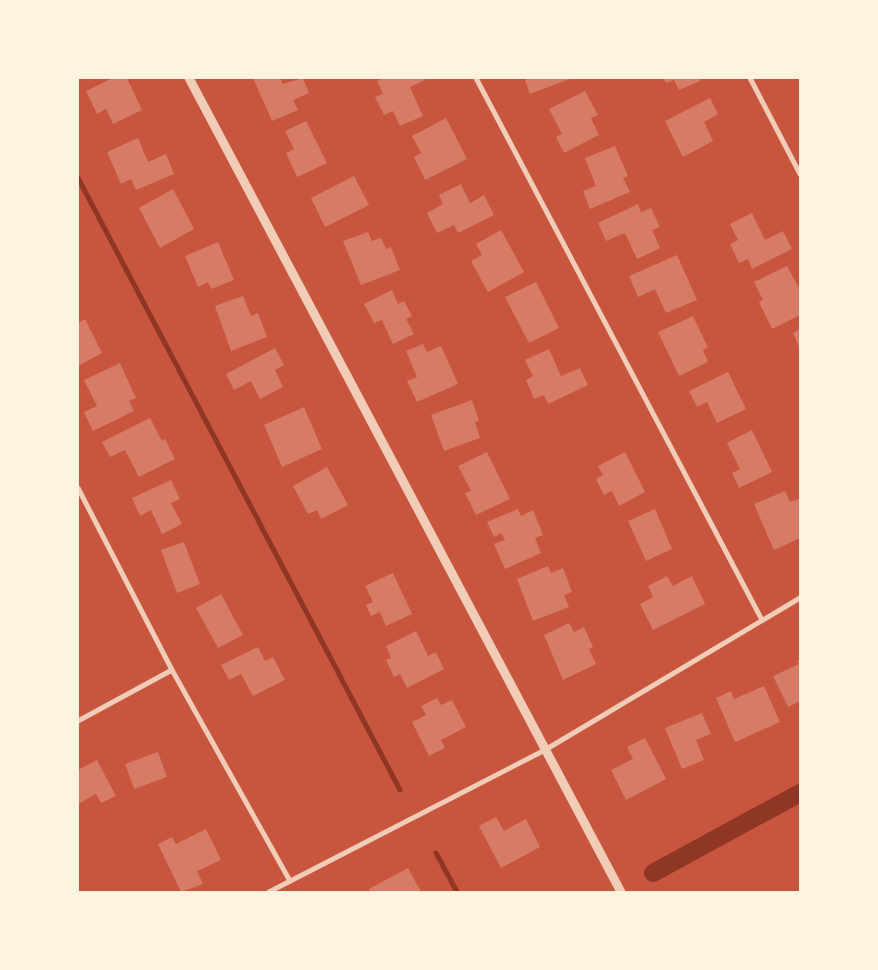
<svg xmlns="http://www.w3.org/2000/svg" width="878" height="970" viewBox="0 0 878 970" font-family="'Exo 2',sans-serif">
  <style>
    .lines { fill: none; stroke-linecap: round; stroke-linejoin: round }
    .stream { stroke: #8f3625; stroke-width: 5 }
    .canal { stroke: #8f3625; stroke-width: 18 }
    .building { fill: #d67c66 }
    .minor { stroke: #f1ccb7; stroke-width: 5 }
    .tertiary { stroke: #f1ccb7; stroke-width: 9 }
  </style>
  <rect width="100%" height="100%" fill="#c8553d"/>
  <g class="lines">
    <g class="stream">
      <path d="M78,178L400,790"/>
      <path d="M436,853L457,892"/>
    </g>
    <path class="canal" d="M653,873L800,793"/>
  </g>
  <g class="building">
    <path d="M113,78H127L142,110L113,124L106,109L97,114L86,91Z"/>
    <path d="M253,78H280L283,84L303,78L309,93L293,100L298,110L272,121Z"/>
    <path d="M385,78H424L425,80L410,87L423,116L400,126L393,111L384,115L375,97L383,94L377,81Z"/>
    <path d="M530,78H572L530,94L525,80Z"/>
    <path d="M663,78H699L700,81L679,90L674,80L666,83Z"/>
    <path d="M585,91L598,115L591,118L599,135L564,153L556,137L562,134L549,109Z"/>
    <path d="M710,98L718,114L704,122L713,141L683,157L665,121Z"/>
    <path d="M446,118L467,159L425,180L414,157L421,153L412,136Z"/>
    <path d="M306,121L327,163L297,177L286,153L294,149L285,131Z"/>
    <path d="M138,138L148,162L166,154L174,174L136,190L131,179L121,184L107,152Z"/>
    <path d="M615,146L628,176L623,178L630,192L590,209L583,191L596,186L585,158Z"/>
    <path d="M354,176L369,205L325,227L311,198Z"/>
    <path d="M461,184L470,203L484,195L494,215L458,233L454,225L437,233L427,213L443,204L439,195Z"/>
    <path d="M173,189L194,229L160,248L139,208Z"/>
    <path d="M638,204L641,212L651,208L660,227L652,230L660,248L637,259L625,233L606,241L598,223Z"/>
    <path d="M752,213L765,240L783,231L792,249L752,269L748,259L739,263L730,244L738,240L730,224Z"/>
    <path d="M501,230L524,272L488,292L471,261L482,255L476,244Z"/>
    <path d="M368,232L372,241L381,238L386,249L391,247L400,270L361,285L343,241Z"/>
    <path d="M218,242L234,280L211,289L208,282L198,287L185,256Z"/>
    <path d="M677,255L697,300L666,313L655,289L638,297L629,276Z"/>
    <path d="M787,266L800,290V315L772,329L759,302L763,300L754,282Z"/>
    <path d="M536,282L559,328L529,343L505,297Z"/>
    <path d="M392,290L398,304L404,301L412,316L406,319L414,334L393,344L382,320L374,323L364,304Z"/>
    <path d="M243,296L251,316L258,313L267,337L231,351L215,306Z"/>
    <path d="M693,316L708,348L703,350L708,362L679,376L658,332Z"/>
    <path d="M85,319L102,353L78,366V323Z"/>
    <path d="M800,329V349L793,333Z"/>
    <path d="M423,344L427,352L441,346L458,384L417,402L407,381L417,377L406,351Z"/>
    <path d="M275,348L284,365L275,370L283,387L260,399L251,381L234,390L226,374Z"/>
    <path d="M549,349L561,376L580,368L588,385L548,404L544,395L534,399L526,380L533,376L525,360Z"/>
    <path d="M120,363L136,398L129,401L134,411L93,431L84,412L97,406L84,380Z"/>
    <path d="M728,372L746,409L717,423L707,402L697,407L689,391Z"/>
    <path d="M472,400L479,421L475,422L480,438L444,451L431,415Z"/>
    <path d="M304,407L322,449L282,467L264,425Z"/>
    <path d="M150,418L162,441L165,439L175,459L139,477L125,450L110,457L102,442Z"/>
    <path d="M752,430L772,472L739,488L732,473L740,469L727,443Z"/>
    <path d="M487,452L510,499L476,515L465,493L471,491L458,466Z"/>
    <path d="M625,452L645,492L619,506L612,491L604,495L596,479L603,475L598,466Z"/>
    <path d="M327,467L348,505L321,519L317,510L308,514L293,486Z"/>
    <path d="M171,480L180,499L171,503L182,524L162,534L151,510L140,516L132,498Z"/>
    <path d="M785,491L790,502L799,499L800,503L799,515L800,538L774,550L754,504Z"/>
    <path d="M518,509L521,516L533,510L543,535L535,538L541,553L505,569L494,544L505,540L501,533L494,537L487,522Z"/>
    <path d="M655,509L672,549L646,561L628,521Z"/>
    <path d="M184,542L200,584L177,593L161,550Z"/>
    <path d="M548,566L551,573L563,568L572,592L564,595L569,607L533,621L517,579Z"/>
    <path d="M393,573L412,614L386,626L380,612L371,616L366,605L373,602L365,586Z"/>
    <path d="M667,576L673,586L692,576L705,604L653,630L640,604L653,597L648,586Z"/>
    <path d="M221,594L243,635L218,648L196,608Z"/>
    <path d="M569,623L574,632L584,627L593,647L589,649L596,664L563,680L544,635Z"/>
    <path d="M416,631L428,656L436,652L444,669L407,688L400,674L394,677L386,660L391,658L386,646Z"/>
    <path d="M258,647L265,661L273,657L285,680L253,696L241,674L229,680L221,665Z"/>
    <path d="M800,660V701L788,707L773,676L799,664L797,661Z"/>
    <path d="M764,686L780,722L735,742L716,698L731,691L734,699Z"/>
    <path d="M437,698L441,705L452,700L466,727L441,740L445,748L429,756L412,722L426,715L421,706Z"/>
    <path d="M702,713L711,734L696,740L704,760L682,769L665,728Z"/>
    <path d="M645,738L666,779L626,800L611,770L633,759L627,747Z"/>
    <path d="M158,752L167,777L134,789L125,764Z"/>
    <path d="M97,760L116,796L101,803L96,794L78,804V770Z"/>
    <path d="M496,817L504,831L526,819L540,847L501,868L479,826Z"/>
    <path d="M206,829L221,860L197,871L203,884L181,892L158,844L172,837L176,844Z"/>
    <path d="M408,868L421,892H371L369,889Z"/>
  </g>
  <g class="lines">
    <g class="minor">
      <path d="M476,78L762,620"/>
      <path d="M750,78L800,174"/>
      <path d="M78,488L172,670L290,881"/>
      <path d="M78,721L172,670"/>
      <path d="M269,892L545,750L800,598"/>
    </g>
    <path class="tertiary" d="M189,78L621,892"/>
  </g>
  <rect width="878" height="970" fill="none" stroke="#fff3e0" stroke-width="158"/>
</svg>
